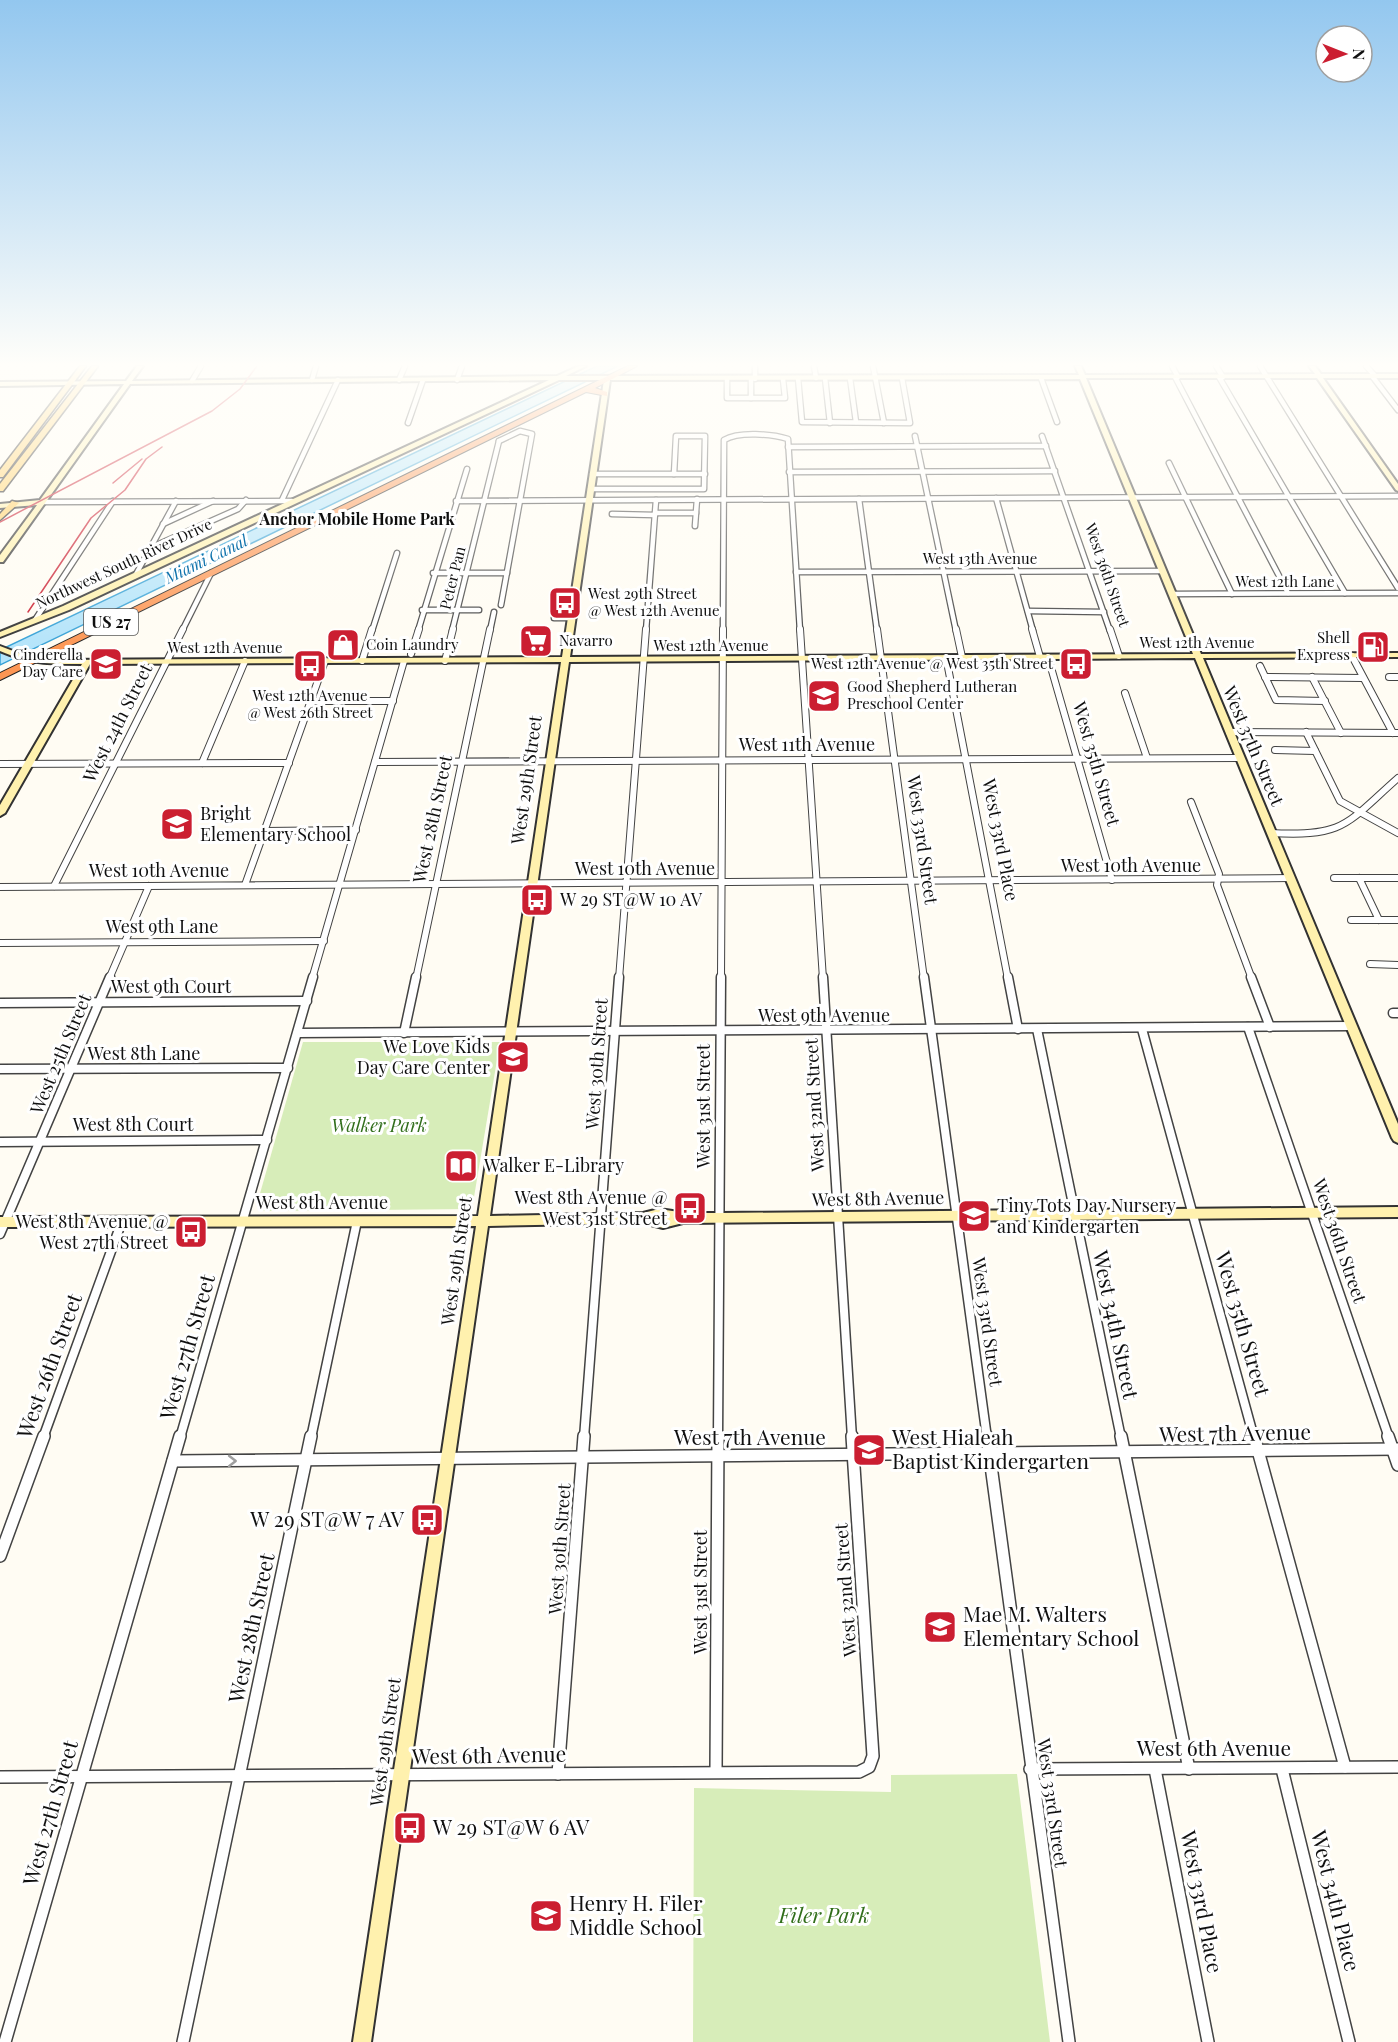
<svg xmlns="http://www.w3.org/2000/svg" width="1398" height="2042" viewBox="0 0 1398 2042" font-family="'Playfair Display',serif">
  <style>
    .green { fill: #d7edb9 }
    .water { fill: #b4e4fa; stroke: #36a1d6; stroke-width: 1.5 }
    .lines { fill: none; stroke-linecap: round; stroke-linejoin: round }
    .street-far3-casing { stroke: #434343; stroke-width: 7 }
    .street-far2-casing { stroke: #434343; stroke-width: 8 }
    .street-far1-casing { stroke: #434343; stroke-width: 11 }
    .street-casing { stroke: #434343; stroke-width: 14 }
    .secondary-casing { stroke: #323232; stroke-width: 4 }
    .primary-casing { stroke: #212121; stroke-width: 3 }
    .highway-casing { stroke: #212121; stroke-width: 2 }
    .street-far3 { stroke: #fff; stroke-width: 4.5 }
    .street-far2 { stroke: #fff; stroke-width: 6 }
    .street-far1 { stroke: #fff; stroke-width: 8 }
    .street { stroke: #fff; stroke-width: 11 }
    .secondary { fill: #fff1ae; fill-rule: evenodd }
    .primary { fill: #ffcf63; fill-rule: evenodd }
    .highway { fill: #fd9653; fill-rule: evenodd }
    .rail { stroke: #cb1e31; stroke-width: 1.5 }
    .oneway { stroke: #9f9f9f }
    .labels { text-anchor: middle; stroke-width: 6; stroke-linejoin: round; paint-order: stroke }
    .far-street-label { font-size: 15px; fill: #101010; stroke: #fff }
    .far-poi-label { font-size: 15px; fill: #101010; stroke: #fff; text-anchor: start }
    .far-neighbourhood-label { font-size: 16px; font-weight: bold; fill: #101010; stroke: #fff }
    .far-water-label { font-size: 16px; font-style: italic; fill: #0f72ac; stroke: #fff }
    .shield { fill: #fff; stroke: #585858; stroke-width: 1.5 }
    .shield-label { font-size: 16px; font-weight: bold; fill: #101010 }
    .street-label { font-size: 18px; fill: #101010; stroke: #fff }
    .poi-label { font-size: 18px; fill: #101010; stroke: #fff; text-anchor: start }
    .park-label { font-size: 18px; font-style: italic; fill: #316e1b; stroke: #fff }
    .near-street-label { font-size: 21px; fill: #101010; stroke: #fff }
    .near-poi-label { font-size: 21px; fill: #101010; stroke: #fff; text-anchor: start }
    .near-park-label { font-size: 21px; font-style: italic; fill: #316e1b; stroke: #fff }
  </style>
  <rect width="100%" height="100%" fill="#fffcf3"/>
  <g class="green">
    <path d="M303,1042H500L472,1209L265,1211L260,1209L257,1204Z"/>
    <path d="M1017,1774L1050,2042H693L694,1788L891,1792V1775Z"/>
  </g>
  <path class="water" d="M597,366H618L0,665V650Z"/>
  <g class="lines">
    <g class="street-far3-casing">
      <g id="street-far3">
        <path d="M755,366V379"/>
        <path d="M814,366L816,378"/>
        <path d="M873,366L884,423"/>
        <path d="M1172,366L1178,377"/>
        <path d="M1216,366L1223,377"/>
        <path d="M1260,366L1398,588"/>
        <path d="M1366,366L1375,376"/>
        <path d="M1372,376L1398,410"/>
        <path d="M1175,377L1288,593"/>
        <path d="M1219,377L1345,593"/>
        <path d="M798,378L802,422L910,423L902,378"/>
        <path d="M825,378L830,423"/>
        <path d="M850,378L856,422"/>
        <path d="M1041,378L1057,422"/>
        <path d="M727,379V398H785L783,379"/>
        <path d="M751,379V398"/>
        <path d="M312,380L316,366"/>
        <path d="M399,380L405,366"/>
        <path d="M457,380L462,366"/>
        <path d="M192,381L201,366"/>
        <path d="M408,423L423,380"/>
        <path d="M915,436L956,631"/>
        <path d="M1042,436L1110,631"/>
        <path d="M499,441L520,431L532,434L501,605"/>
        <path d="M788,447L1046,446"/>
        <path d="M1169,463L1232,594"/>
        <path d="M789,472L1055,471"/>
        <path d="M592,474H705"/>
        <path d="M590,489H704L705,436H676L674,474"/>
        <path d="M996,498L1033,631"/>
        <path d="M859,499L877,631"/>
        <path d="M282,500L338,380"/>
        <path d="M456,501L1398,496"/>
        <path d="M42,502L292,501"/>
        <path d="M655,513H696"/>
        <path d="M612,514L655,515"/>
        <path d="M163,524L213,501"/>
        <path d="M695,526L697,499"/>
        <path d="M150,548L238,509L246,500"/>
        <path d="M796,572L1163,571"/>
        <path d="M433,573H507"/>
        <path d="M135,576L176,501"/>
        <path d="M1172,594L1398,593"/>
        <path d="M422,610H479"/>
        <path d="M1028,611L1104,612"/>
        <path d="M554,618H572"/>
        <path d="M35,620L113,501"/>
        <path d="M182,631L211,573"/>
        <path d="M372,631L397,553"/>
        <path d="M418,631L467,469"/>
        <path d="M452,631L499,441"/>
        <path d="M490,631L494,612"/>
        <path d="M646,631L656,500"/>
        <path d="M723,631L724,440C739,431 772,434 788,439L800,631"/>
      </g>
    </g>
    <g class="street-far2-casing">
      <g id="street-far2">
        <path d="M800,629L823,979"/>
        <path d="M877,629L924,979"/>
        <path d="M956,629L962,657"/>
        <path d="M1032,629L1040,657"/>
        <path d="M1110,629L1119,656"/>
        <path d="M411,654L419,629"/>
        <path d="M1352,656L1393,733"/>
        <path d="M946,657L1008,979"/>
        <path d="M1048,657L1112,880"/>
        <path d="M362,661L372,629"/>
        <path d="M445,661L453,629"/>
        <path d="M1260,666L1276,700L1325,701"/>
        <path d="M1265,677L1363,678"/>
        <path d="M1312,677L1341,733"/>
        <path d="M1389,677H1398"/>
        <path d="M1125,693L1147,758"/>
        <path d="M311,701H393"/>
        <path d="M1229,732L1398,733"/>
        <path d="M1306,732L1340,801L1398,833"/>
        <path d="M1275,750L1315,751"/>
        <path d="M375,762L1239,758"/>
        <path d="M202,763L245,661"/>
        <path d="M0,764L289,763"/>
        <path d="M1191,802L1219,874L1217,885L1252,979"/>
        <path d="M265,831L356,830"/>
        <path d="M1271,833C1345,837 1346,824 1398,778"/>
        <path d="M1334,878H1398"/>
        <path d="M1359,878L1379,920"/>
        <path d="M245,885L325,661"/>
        <path d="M54,886L183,629"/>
        <path d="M0,887L1291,878"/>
        <path d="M1351,920H1398"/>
        <path d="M0,943L324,941"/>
        <path d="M1370,964L1398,965"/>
        <path d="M109,979L149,886"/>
        <path d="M312,979L404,661"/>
        <path d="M416,979L490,629"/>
        <path d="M619,979L646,629"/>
        <path d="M721,979L723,629"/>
      </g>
    </g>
    <g class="street-far1-casing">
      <g id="street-far1">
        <path d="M823,977L852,1438"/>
        <path d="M924,977L987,1438"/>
        <path d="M1008,977L1018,1029"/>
        <path d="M1251,977L1270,1027"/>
        <path d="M0,1003L307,1001"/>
        <path d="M1393,1013H1398"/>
        <path d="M1248,1027L1389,1438"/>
        <path d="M1037,1029L1121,1438"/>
        <path d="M1142,1029L1254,1438"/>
        <path d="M298,1033L1351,1026"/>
        <path d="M404,1033L416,977"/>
        <path d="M0,1069L288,1068"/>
        <path d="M0,1142L267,1140"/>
        <path d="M0,1234L110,977"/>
        <path d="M43,1438L122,1221"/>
        <path d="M180,1438L313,977"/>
        <path d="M311,1438L357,1221"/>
        <path d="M584,1438L619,977"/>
        <path d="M718,1438L721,977"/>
      </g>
    </g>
    <g class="street-casing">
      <g id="street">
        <path d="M987,1436L1069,2042"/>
        <path d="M1121,1436L1189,1769"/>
        <path d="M1254,1436L1345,1767"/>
        <path d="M1388,1436L1398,1465"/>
        <path d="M173,1461L1398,1449"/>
        <path d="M0,1556L44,1436"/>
        <path d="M1030,1769L1398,1767"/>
        <path d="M1155,1769L1208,2042"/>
        <path d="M1282,1769L1349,2042"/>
        <path d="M716,1772L718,1436"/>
        <path d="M558,1774L584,1436"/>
        <path d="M0,1777L859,1772L869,1767L873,1756L852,1436"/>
        <path d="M5,2042L180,1436"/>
        <path d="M183,2042L311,1436"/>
      </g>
    </g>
    <g class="secondary-casing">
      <path id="secondary" d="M137,366H143L132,381L557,376L579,366H586L566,376L1079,375L1075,366H1081L1085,375L1315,374L1309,366H1315L1321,374H1398V378H1323L1398,484V491L1396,490L1317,378H1086L1201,654L1398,653V657L1203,658L1398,1124V1143L1394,1141L1392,1138L1195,658L569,662L490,1216L643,1213L659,1209L686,1213H721L1398,1207V1217L683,1223L663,1228L643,1223L488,1226L371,2042H353L476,1226L0,1227V1217L478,1216L561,662L90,664L5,813L0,816V805L82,664C49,664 30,664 0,651V646L26,656L53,660L562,657L604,380H559L69,610L0,637V632L63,606L549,380L130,384L3,562H0V555L37,505L0,508V504L40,500L124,384L0,386V382L126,381ZM1080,379L1193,654L570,657L610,380Z"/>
    </g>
    <g class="primary-casing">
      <g id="primary">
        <path d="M80,366H86L3,477H0V470Z"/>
        <path d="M92,366H98L3,491H0V484Z"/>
        <path d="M12,501L19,503L0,520V514Z"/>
      </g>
    </g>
    <g class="highway-casing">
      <path id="highway" d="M628,366H637L595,388L607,392V396L586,392L0,680V673Z"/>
    </g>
    <use href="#street-far3" class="street-far3"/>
    <use href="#street-far2" class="street-far2"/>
    <use href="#street-far1" class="street-far1"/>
    <use href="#street" class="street"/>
    <use href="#secondary" class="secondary"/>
    <use href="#primary" class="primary"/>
    <use href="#highway" class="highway"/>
    <g class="rail">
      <path d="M113,483L142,459"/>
      <path d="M0,522L212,411L240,389L257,366"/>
      <path d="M28,612L91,518L125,490L146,459L162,447"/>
    </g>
  </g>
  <defs><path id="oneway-chevron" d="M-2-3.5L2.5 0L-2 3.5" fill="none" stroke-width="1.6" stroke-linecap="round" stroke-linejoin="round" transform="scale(1.5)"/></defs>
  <use class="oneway" href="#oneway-chevron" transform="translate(232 1461)"/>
  <linearGradient id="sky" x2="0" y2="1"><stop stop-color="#93c7ef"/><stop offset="0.56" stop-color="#fffefa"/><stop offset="1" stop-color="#fffefa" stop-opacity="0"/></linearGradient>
  <rect width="1398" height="651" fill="url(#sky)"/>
  <defs>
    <g id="bus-square" transform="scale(1.725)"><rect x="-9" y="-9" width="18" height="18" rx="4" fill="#cb1e31" stroke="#fff"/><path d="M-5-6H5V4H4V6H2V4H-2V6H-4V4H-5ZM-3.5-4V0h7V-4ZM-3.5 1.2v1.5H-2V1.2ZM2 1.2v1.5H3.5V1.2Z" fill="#fff"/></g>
    <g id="supermarket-square" transform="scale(1.725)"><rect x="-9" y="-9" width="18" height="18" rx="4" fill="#cb1e31" stroke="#fff"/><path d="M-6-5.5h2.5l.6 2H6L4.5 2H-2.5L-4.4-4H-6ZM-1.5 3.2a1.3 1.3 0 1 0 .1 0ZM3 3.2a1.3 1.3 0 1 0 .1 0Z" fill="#fff"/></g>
    <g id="shop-square" transform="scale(1.725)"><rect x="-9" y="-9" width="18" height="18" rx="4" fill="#cb1e31" stroke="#fff"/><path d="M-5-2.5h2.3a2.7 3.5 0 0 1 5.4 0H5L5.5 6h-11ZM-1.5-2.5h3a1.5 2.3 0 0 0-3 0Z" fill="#fff"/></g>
    <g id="fuel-square" transform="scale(1.725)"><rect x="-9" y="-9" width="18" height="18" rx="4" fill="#cb1e31" stroke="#fff"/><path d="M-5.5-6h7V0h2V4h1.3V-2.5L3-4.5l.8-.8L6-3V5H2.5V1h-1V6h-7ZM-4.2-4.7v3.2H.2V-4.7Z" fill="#fff"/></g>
    <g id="school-square" transform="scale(1.725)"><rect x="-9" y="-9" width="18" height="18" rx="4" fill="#cb1e31" stroke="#fff"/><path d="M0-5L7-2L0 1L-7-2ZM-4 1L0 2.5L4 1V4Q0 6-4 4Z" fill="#fff"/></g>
    <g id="library-square" transform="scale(1.725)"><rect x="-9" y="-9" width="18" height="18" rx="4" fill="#cb1e31" stroke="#fff"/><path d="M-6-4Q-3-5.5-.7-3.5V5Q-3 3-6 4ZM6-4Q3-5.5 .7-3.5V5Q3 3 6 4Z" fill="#fff"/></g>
  </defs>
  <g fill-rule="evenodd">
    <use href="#bus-square" x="565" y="603"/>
    <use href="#supermarket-square" x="536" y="641"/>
    <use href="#shop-square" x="343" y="645"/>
    <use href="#fuel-square" x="1373" y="647"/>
    <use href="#school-square" x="106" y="664"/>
    <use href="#bus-square" x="1076" y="664"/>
    <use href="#bus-square" x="310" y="666"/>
    <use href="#school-square" x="824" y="696"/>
    <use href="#school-square" x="177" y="824"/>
    <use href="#bus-square" x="537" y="900"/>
    <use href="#school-square" x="513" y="1057"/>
    <use href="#library-square" x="461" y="1166"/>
    <use href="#bus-square" x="690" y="1208"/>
    <use href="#school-square" x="974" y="1216"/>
    <use href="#bus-square" x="191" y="1232"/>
    <use href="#school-square" x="869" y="1450"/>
    <use href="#bus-square" x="427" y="1520"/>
    <use href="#school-square" x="940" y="1627"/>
    <use href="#bus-square" x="410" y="1828"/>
    <use href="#school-square" x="546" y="1916"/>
  </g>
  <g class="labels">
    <g class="far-street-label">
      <text x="980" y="564">West 13th Avenue</text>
      <text transform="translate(124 564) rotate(-25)" y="5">Northwest South River Drive</text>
      <text transform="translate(1107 575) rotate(71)" y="5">West 36th Street</text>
      <text transform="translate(453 578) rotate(-76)" y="5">Peter Pan</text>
      <text x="1285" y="587">West 12th Lane</text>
      <text x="1197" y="648">West 12th Avenue</text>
      <text x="711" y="651">West 12th Avenue</text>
      <text x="225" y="653">West 12th Avenue</text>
    </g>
    <g class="far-poi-label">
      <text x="588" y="599">West 29th Street<tspan x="588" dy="17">@ West 12th Avenue</tspan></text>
      <text x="1350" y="643" text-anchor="end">Shell<tspan x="1350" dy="17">Express</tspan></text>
      <text x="559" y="646">Navarro</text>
      <text x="366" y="650">Coin Laundry</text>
      <text x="83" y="660" text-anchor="end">Cinderella<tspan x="83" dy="17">Day Care</tspan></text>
      <text x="1053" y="669" text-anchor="end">West 12th Avenue @ West 35th Street</text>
      <text x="847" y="692">Good Shepherd Lutheran<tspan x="847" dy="17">Preschool Center</tspan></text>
      <text x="310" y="701" text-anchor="middle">West 12th Avenue<tspan x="310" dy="17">@ West 26th Street</tspan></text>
    </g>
    <g class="far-neighbourhood-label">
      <text x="357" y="525">Anchor Mobile Home Park</text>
    </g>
    <g class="far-water-label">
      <text transform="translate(206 559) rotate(-26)" y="6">Miami Canal</text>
    </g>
    <rect class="shield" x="84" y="609" width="54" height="26" rx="4.5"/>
    <g class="shield-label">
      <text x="111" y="628">US 27</text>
    </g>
    <g class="street-label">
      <text transform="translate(118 723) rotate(-63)" y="6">West 24th Street</text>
      <text x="807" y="751">West 11th Avenue</text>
      <text transform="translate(1253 746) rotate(67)" y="6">West 37th Street</text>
      <text transform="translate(1096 764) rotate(74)" y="6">West 35th Street</text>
      <text transform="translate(527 780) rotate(-82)" y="6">West 29th Street</text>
      <text transform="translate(433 819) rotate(-78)" y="6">West 28th Street</text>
      <text transform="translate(922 840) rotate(82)" y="6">West 33rd Street</text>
      <text transform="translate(1000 840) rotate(79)" y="6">West 33rd Place</text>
      <text x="1131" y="872">West 10th Avenue</text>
      <text x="645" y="875">West 10th Avenue</text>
      <text x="159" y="877">West 10th Avenue</text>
      <text x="162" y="933">West 9th Lane</text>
      <text x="171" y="993">West 9th Court</text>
      <text x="824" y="1022">West 9th Avenue</text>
      <text transform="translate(61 1054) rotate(-67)" y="6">West 25th Street</text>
      <text x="144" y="1060">West 8th Lane</text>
      <text transform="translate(597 1064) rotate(-86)" y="6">West 30th Street</text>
      <text transform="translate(815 1105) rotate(-93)" y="6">West 32nd Street</text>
      <text transform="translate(704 1106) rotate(-90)" y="6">West 31st Street</text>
      <text x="133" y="1131">West 8th Court</text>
      <text transform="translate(878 1199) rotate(-1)" y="6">West 8th Avenue</text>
      <text x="322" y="1209">West 8th Avenue</text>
      <text transform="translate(1339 1241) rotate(71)" y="6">West 36th Street</text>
      <text transform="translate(457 1261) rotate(-82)" y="6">West 29th Street</text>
      <text transform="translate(987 1322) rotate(82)" y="6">West 33rd Street</text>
      <text transform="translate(560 1549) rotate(-86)" y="6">West 30th Street</text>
      <text transform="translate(846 1590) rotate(-94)" y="6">West 32nd Street</text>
      <text transform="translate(701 1592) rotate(-90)" y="6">West 31st Street</text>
      <text transform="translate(386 1742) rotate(-82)" y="6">West 29th Street</text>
      <text transform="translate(1052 1803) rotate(82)" y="6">West 33rd Street</text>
    </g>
    <g class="poi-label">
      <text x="200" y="820">Bright<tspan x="200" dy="21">Elementary School</tspan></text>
      <text x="560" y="906">W 29 ST@W 10 AV</text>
      <text x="490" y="1053" text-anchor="end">We Love Kids<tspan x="490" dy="21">Day Care Center</tspan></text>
      <text x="484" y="1172">Walker E-Library</text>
      <text x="667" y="1204" text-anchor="end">West 8th Avenue @<tspan x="667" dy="21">West 31st Street</tspan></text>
      <text x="997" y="1212">Tiny Tots Day Nursery<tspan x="997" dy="21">and Kindergarten</tspan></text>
      <text x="168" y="1228" text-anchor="end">West 8th Avenue @<tspan x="168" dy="21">West 27th Street</tspan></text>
    </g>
    <g class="park-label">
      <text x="379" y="1132">Walker Park</text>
    </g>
    <g class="near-street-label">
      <text transform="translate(1242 1324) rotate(74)" y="7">West 35th Street</text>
      <text transform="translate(1115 1325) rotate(78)" y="7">West 34th Street</text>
      <text transform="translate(188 1347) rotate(-74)" y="7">West 27th Street</text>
      <text transform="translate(50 1366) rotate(-70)" y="7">West 26th Street</text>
      <text transform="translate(1235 1434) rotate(-1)" y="7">West 7th Avenue</text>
      <text x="750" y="1445">West 7th Avenue</text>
      <text transform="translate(252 1628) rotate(-78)" y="7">West 28th Street</text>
      <text x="1214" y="1756">West 6th Avenue</text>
      <text transform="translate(489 1756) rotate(-1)" y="7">West 6th Avenue</text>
      <text transform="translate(51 1813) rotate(-74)" y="7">West 27th Street</text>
      <text transform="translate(1335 1901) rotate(76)" y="7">West 34th Place</text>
      <text transform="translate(1201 1902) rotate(79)" y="7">West 33rd Place</text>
    </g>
    <g class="near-poi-label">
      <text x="892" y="1445">West Hialeah<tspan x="892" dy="24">Baptist Kindergarten</tspan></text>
      <text x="404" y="1527" text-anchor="end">W 29 ST@W 7 AV</text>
      <text x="963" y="1622">Mae M. Walters<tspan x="963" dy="24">Elementary School</tspan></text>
      <text x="433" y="1835">W 29 ST@W 6 AV</text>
      <text x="569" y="1911">Henry H. Filer<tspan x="569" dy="24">Middle School</tspan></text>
    </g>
    <g class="near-park-label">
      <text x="824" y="1923">Filer Park</text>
    </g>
  </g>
  <g transform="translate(1344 54) rotate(91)"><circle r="28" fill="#ffffff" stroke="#9f9f9f" stroke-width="1.5"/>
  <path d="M0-4.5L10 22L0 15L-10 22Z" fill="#cb1e31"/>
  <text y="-9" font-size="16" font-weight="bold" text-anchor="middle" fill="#101010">N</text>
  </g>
</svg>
